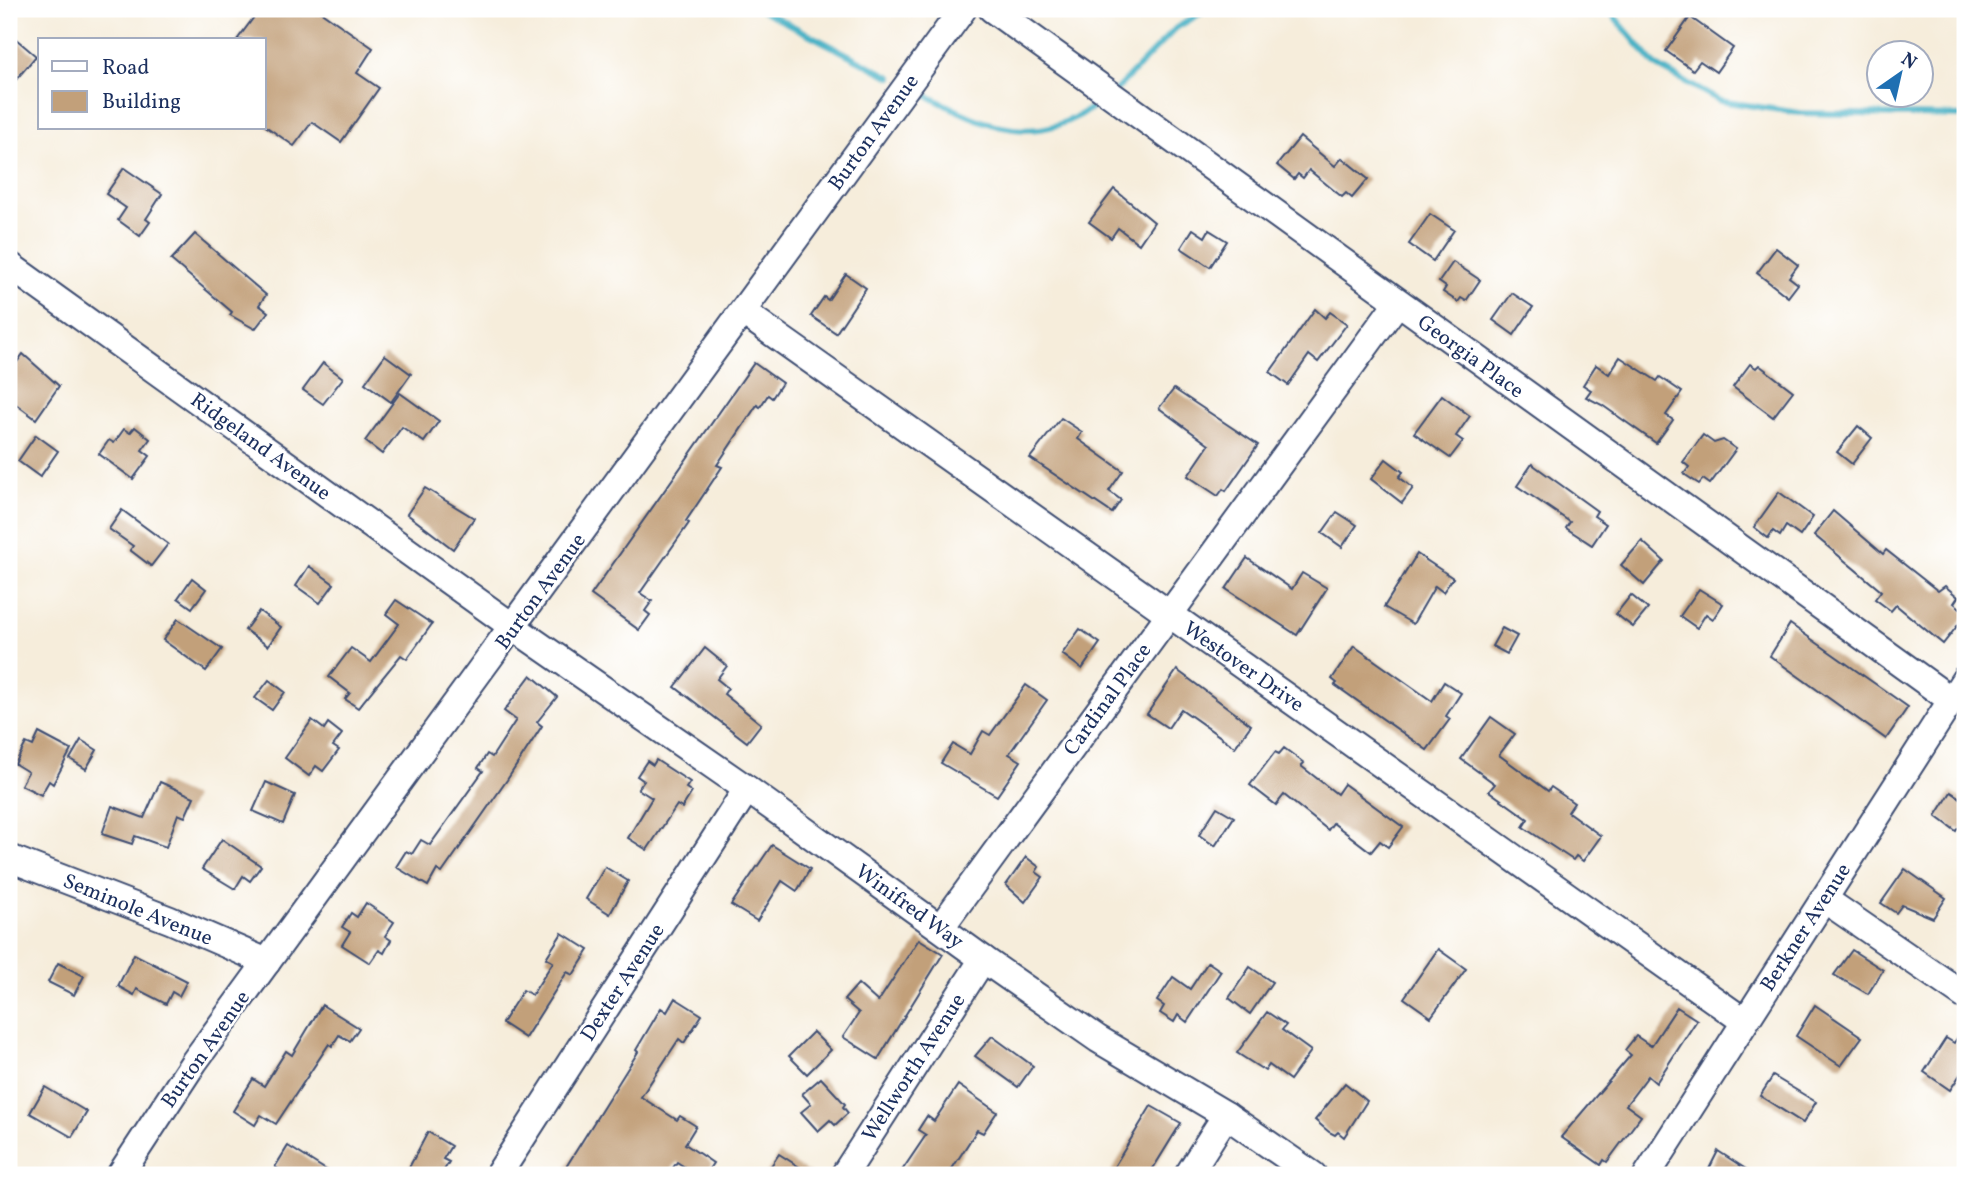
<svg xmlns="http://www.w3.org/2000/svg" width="1974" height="1184" viewBox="0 0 1974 1184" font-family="Vollkorn,serif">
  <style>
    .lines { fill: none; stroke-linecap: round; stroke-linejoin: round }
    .stream { stroke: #45b0c4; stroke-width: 6 }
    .building { fill: #c2a07a }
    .minor-casing { stroke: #3c4c71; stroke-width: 30 }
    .minor { stroke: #fff; stroke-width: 26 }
    .labels { text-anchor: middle; stroke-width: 5; stroke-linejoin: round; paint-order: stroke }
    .street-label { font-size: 21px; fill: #1b2f5e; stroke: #fff }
  </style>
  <rect width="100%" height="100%" fill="#fff"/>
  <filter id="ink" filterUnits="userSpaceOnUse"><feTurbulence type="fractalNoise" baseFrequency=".0143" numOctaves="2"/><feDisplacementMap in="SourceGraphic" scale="14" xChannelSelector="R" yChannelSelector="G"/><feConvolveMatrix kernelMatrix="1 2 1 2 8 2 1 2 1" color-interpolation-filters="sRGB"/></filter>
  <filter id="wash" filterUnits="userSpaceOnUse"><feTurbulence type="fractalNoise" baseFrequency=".00686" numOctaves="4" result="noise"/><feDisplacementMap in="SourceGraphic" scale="28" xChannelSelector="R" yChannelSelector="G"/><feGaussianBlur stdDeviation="1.57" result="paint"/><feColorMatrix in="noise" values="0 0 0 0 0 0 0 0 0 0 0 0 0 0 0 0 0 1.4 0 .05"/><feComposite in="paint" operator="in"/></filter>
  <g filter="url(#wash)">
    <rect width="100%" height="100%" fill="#f6eddb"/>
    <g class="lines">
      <g class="stream">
        <path d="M760,9L891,77"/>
        <path d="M1608,9L1655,65L1720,101L1800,113L1965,116"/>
        <path d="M1116,90L1176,28L1208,9"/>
        <path d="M922,93C992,129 1035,151 1105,99"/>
      </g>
    </g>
    <g id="blocks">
      <g class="building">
        <path d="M260,9H317L373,48L357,73L379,88L341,142L312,122L294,146L264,125V40H237Z"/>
        <path d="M1690,17L1733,48L1716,72L1700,61L1693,70L1666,51Z"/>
        <path d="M9,33L36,56L9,88Z"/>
        <path d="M1300,137L1335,166L1342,158L1368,179L1352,198L1346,193L1342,197L1309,170L1303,178L1298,174L1294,179L1277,165Z"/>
        <path d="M124,168L162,194L146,219L150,222L140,236L118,220L126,208L106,194Z"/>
        <path d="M1114,189L1154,222L1139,244L1118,228L1111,238L1089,222Z"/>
        <path d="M1430,214L1454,230L1433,261L1409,244Z"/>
        <path d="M1193,229L1205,237L1209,230L1227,241L1210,267L1181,248Z"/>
        <path d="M195,234L266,295L259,305L268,312L255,329L230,315L232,312L171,260Z"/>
        <path d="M1776,248L1798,265L1789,277L1798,284L1788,297L1757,273Z"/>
        <path d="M1453,262L1480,280L1466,301L1461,298L1458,302L1443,292L1446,287L1439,282Z"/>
        <path d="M846,274L866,288L836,333L811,316L824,297L828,300Z"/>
        <path d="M1512,293L1533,307L1514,335L1493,320Z"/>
        <path d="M1315,309L1325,318L1330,312L1347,324L1318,362L1309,355L1288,385L1270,372Z"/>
        <path d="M23,354L59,386L36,419L9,399V373Z"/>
        <path d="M385,355L411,374L391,402L365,383Z"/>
        <path d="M1620,357L1657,381L1660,377L1682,392L1666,415L1673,420L1656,443L1602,405L1586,397L1591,390L1583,385L1596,365L1609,374Z"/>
        <path d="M323,363L343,378L323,404L303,390Z"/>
        <path d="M754,363L782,383L772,398L768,395L760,407L757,405L717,465L722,467L686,521L689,523L640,593L652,601L645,611L650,615L639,630L591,595Z"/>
        <path d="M1750,364L1756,368L1759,365L1793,391L1773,417L1733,387Z"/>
        <path d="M1174,389L1258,445L1226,491L1223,489L1218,496L1188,476L1209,445L1159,408Z"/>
        <path d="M400,393L439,421L424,442L402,427L382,454L365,441Z"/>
        <path d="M1442,395L1470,416L1456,436L1463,441L1450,458L1414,433Z"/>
        <path d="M1061,418L1082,432L1078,439L1123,471L1109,491L1121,500L1112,513L1030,458Z"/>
        <path d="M1858,426L1872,438L1852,464L1837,452Z"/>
        <path d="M135,427L150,439L142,450L150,456L133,479L99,454L109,440L114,443L124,429L130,433Z"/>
        <path d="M36,435L58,451L40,477L18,461Z"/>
        <path d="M1703,435L1714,443L1723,440L1736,449L1710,484L1703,479L1699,484L1684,474L1689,467L1683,462Z"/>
        <path d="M1386,459L1403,472L1399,477L1413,488L1402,503L1371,479Z"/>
        <path d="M1532,464L1597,511L1594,516L1606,524L1592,545L1566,528L1570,522L1517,486Z"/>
        <path d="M425,488L474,518L453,549L407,514Z"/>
        <path d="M1779,492L1813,517L1800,536L1786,526L1780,536L1773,531L1768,538L1754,527Z"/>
        <path d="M122,510L168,544L151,566L130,550L133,546L109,529Z"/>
        <path d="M1833,511L1883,554L1886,550L1938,591L1945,586L1958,597L1954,603L1965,612V616L1943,644L1896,605L1891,611L1875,599L1881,591L1814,535Z"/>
        <path d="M1337,512L1357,525L1342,547L1322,533Z"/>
        <path d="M1642,541L1664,561L1644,585L1621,565Z"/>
        <path d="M1417,554L1453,578L1443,592L1435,586L1413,624L1384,607Z"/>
        <path d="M1247,558L1292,589L1302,573L1327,588L1297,635L1226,589Z"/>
        <path d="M309,566L334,584L320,603L296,586Z"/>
        <path d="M192,578L206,589L192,608L178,598Z"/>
        <path d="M1699,589L1723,604L1713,619L1706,614L1697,628L1680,616Z"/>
        <path d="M1631,595L1648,609L1633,627L1616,614Z"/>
        <path d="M396,600L432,624L407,659L401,655L358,708L345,699L350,693L329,677L351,648L371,662L399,624L386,614Z"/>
        <path d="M259,611L281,627L268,646L245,630Z"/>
        <path d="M178,619L222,649L206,671L163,640Z"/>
        <path d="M1790,624L1908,707L1886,739L1770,656Z"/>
        <path d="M1502,628L1517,636L1507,654L1492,646Z"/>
        <path d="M1080,629L1100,643L1082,669L1062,654Z"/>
        <path d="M1354,646L1432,701L1444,682L1461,693L1446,716L1450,719L1427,750L1335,685L1337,683L1332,679Z"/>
        <path d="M705,648L727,666L717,679L728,688L724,694L761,724L747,742L675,687Z"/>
        <path d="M1177,670L1251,725L1235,747L1181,709L1168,728L1147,714Z"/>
        <path d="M531,675L557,697L537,722L542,726L507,780L442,873L437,870L428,886L396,867L406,851L412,854L421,840L430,845L483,771L478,768L487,754L492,757L516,720L504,711Z"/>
        <path d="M269,680L285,692L272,710L255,698Z"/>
        <path d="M1026,685L1047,700L1009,754L1021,761L997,796L941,763L953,744L970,754L983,731L990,735Z"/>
        <path d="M1491,717L1515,734L1499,755L1548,791L1551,787L1574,803L1568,812L1601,836L1583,861L1576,856L1573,860L1523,827L1528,819L1489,791L1495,784L1461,759Z"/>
        <path d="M312,720L324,729L328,723L342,734L333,746L339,750L323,771L316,766L309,776L285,758Z"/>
        <path d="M39,733L71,750L53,784L49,781L41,795L21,785L28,772L15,764L26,743L33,746Z"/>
        <path d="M81,740L97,750L86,769L70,759Z"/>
        <path d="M1284,748L1304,763L1301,766L1337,794L1344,784L1403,827L1388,847L1380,841L1371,852L1333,823L1328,830L1284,795L1276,805L1250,785L1275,752L1279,754Z"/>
        <path d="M656,760L690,782L686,788L692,792L682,808L677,805L647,850L628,838L652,798L638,789L644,781L637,776L647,761L653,765Z"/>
        <path d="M160,782L194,797L185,817L178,814L166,847L135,836L132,844L102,834L112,806L144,818Z"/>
        <path d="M266,782L295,795L283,824L253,811Z"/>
        <path d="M1951,792L1965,801V832L1958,828L1956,831L1936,816Z"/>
        <path d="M1217,807L1234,817L1215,846L1199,835Z"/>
        <path d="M222,839L261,866L250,881L243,876L235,889L202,869Z"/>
        <path d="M772,845L810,869L797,891L782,881L757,921L731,905Z"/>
        <path d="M1026,857L1039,867L1036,872L1043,877L1025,902L1006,885Z"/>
        <path d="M605,867L628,881L610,914L586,899Z"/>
        <path d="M1905,869L1946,898L1933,918L1902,905L1896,913L1881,903Z"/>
        <path d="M366,903L394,922L385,936L391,940L384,953L379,950L370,963L342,945L350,932L342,927L351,913L357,917Z"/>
        <path d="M562,933L589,950L573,975L567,972L525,1038L502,1023L523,990L532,995L553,962L546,958Z"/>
        <path d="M919,939L943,954L878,1059L843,1037L859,1013L844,1000L858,984L878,1002Z"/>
        <path d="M1438,949L1466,969L1431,1017L1404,998Z"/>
        <path d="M1852,950L1883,970L1868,994L1834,975Z"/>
        <path d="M134,954L187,981L179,996L172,992L166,1004L137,989L134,995L118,986Z"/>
        <path d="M1208,962L1221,971L1187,1022L1178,1015L1174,1022L1160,1013L1164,1006L1157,1001L1173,977L1190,989Z"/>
        <path d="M58,963L84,976L74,995L48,982Z"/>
        <path d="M1250,967L1272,982L1250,1014L1229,998Z"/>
        <path d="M675,998L702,1015L684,1043L679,1039L641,1097L677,1120L680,1116L696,1126L685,1144L713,1163L705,1175H697L677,1162L668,1175H561L638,1052L636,1050L661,1008L667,1012Z"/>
        <path d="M322,1005L359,1028L350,1041L339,1035L332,1046L329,1044L276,1124L261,1115L255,1125L233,1111L253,1079L264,1086L286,1051L292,1055Z"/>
        <path d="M1815,1005L1862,1037L1841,1066L1796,1036Z"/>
        <path d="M1677,1007L1697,1020L1656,1083L1648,1076L1626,1105L1641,1116L1607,1162L1604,1160L1601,1165L1561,1137L1631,1055L1625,1050L1636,1036L1651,1046Z"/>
        <path d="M1267,1012L1286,1025L1282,1030L1311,1051L1290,1080L1269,1065L1265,1071L1237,1053Z"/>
        <path d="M1965,1026V1067L1950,1090L1924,1072L1946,1038L1954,1043Z"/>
        <path d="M813,1032L831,1050L807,1074L789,1056Z"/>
        <path d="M992,1036L1033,1066L1018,1087L975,1056Z"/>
        <path d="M1773,1076L1816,1102L1803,1123L1760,1096Z"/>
        <path d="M821,1078L845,1104L843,1107L848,1113L835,1125L830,1120L818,1131L801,1112L811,1104L802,1094Z"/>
        <path d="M1345,1083L1367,1101L1344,1137L1338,1132L1335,1135L1329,1132L1315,1120Z"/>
        <path d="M958,1085L997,1112L983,1133L977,1130L948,1175H899L926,1135L918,1130L927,1116L934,1121Z"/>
        <path d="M45,1087L87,1112L72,1137L30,1113Z"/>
        <path d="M1151,1106L1181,1123L1149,1175H1109Z"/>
        <path d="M428,1132L451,1146L443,1159L449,1162L441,1175H405Z"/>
        <path d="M288,1146L334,1175H288L275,1167Z"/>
        <path d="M1718,1151L1755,1175H1706Z"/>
        <path d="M779,1154L812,1175H765Z"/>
      </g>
    </g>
  </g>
  <g filter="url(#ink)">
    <use href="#blocks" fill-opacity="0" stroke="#3c4c71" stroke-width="2"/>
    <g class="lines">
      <g class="minor-casing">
        <g id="minor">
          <path d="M992,9L1951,700"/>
          <path d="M9,265L513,627L747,789L983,959L1098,1039L1226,1115L1313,1175"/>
          <path d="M743,312L1744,1021"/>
          <path d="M9,858L170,920L267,962"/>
          <path d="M1824,899L1965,996"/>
          <path d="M941,927L1397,303"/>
          <path d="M120,1175L194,1062L963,9"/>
          <path d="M498,1175L747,789"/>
          <path d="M844,1175L983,959"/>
          <path d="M1188,1175L1226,1115"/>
          <path d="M1647,1175L1965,679"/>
        </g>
      </g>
      <use href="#minor" class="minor"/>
    </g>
  </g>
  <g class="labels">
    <g class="street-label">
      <text transform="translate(873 132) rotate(-54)" y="7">Burton Avenue</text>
      <text transform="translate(1471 356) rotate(36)" y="7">Georgia Place</text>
      <text transform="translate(261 446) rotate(36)" y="7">Ridgeland Avenue</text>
      <text transform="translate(540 591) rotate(-54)" y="7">Burton Avenue</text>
      <text transform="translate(1244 666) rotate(35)" y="7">Westover Drive</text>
      <text transform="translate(1107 699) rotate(-54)" y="7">Cardinal Place</text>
      <text transform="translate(910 906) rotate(36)" y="7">Winifred Way</text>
      <text transform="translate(138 909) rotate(22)" y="7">Seminole Avenue</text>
      <text transform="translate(1805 927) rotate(-57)" y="7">Berkner Avenue</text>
      <text transform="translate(622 982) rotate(-57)" y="7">Dexter Avenue</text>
      <text transform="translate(205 1049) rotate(-55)" y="7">Burton Avenue</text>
      <text transform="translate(913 1067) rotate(-57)" y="7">Wellworth Avenue</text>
    </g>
  </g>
  <rect width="1974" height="1184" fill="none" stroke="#fff" stroke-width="35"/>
  <rect x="38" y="38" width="228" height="91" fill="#ffffff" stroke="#a4acbf" stroke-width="2"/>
  <rect x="52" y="61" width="35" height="10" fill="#ffffff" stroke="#a4acbf" stroke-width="2"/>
  <text x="102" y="74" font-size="21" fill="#1b2f5e">Road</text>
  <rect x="52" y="91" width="35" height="21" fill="#c2a07a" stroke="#a4acbf" stroke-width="2"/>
  <text x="102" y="108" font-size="21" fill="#1b2f5e">Building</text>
  <g transform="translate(1900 74) rotate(34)"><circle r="33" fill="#ffffff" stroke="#a4acbf" stroke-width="2"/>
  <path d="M0-5L12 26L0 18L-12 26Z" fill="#1f6fb2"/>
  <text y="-10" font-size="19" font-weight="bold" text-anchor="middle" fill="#1b2f5e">N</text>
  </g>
</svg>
